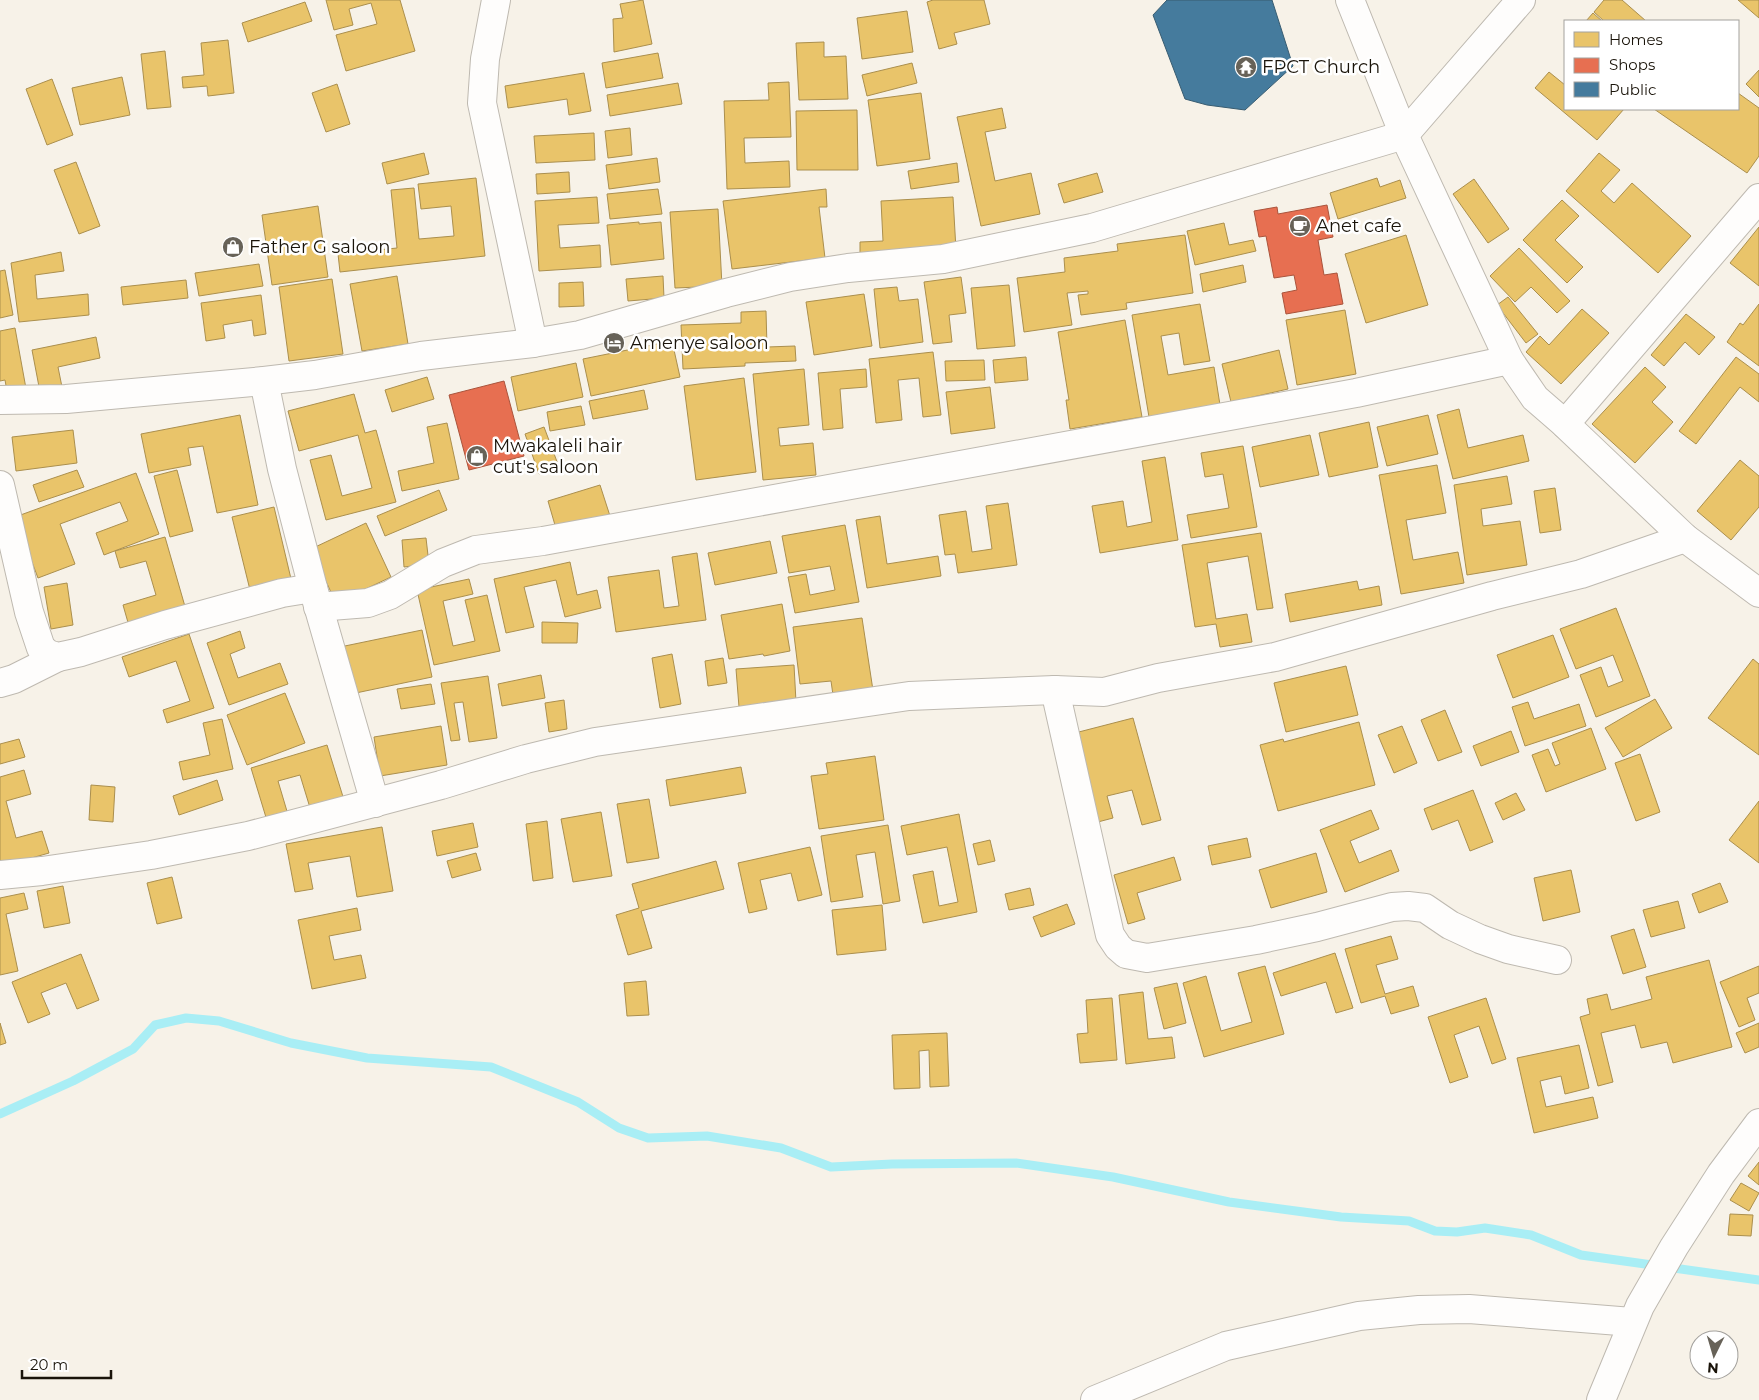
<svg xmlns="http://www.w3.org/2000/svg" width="1759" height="1400" viewBox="0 0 1759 1400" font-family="Montserrat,sans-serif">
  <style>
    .homes { fill: #e9c46a; stroke: #ab8f4d }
    .shops { fill: #e76f51; stroke: #aa543c }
    .public { fill: #457b9d; stroke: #385c71 }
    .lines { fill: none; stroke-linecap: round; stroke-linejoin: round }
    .stream { stroke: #a9eef5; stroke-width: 9 }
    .minor-casing { stroke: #beb9b0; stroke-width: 30 }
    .tertiary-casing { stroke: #beb9b0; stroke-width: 30 }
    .minor { stroke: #fefdfc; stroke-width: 28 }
    .tertiary { stroke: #fefdfc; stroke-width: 28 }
    .labels { text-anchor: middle; stroke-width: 5; stroke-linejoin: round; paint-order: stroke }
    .poi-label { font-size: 18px; fill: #1a140a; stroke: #fff; text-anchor: start }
  </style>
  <rect width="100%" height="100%" fill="#f7f2e8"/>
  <g class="homes">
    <path d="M326,0H400L415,51L346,71L336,35L377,24L371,3L349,9L353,25L334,30Z"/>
    <path d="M643,0L652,44L614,52L613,19L623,18L620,4Z"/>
    <path d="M933,0H984L990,24L954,33L957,44L939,49L927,2Z"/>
    <path d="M1604,0H1622L1646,21H1604L1594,12Z"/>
    <path d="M1738,0H1759V18Z"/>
    <path d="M305,2L312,21L248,42L242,23Z"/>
    <path d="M907,11L913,52L862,59L857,18Z"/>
    <path d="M1593,13L1602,21H1586Z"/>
    <path d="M228,40L234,93L208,96L207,86L183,88L182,77L204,75L201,43Z"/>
    <path d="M824,42V57L846,56L848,99L799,100L796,43Z"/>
    <path d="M165,51L171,107L147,109L141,54Z"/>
    <path d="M658,53L663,78L606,88L602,63Z"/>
    <path d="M912,63L917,83L867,96L862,75Z"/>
    <path d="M1759,70V97L1746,84Z"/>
    <path d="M1549,72L1565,85V109H1624L1597,140L1535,88Z"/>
    <path d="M584,73L591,111L569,115L567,99L508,108L505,86Z"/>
    <path d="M122,77L130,115L80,125L72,88Z"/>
    <path d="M52,79L73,135L47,145L26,89Z"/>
    <path d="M789,82L791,137L744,138L745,163L789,161L790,187L727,189L724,101L769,100L768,83Z"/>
    <path d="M678,83L682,104L610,116L607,95Z"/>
    <path d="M337,84L350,124L326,132L312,93Z"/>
    <path d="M921,93L930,159L877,166L868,100Z"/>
    <path d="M1738,93L1759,108V156L1747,173L1654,109H1738Z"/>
    <path d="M1002,108L1006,128L985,132L995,181L1031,173L1040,214L981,226L957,117Z"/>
    <path d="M857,110L858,170H797L796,111Z"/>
    <path d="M630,128L632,155L608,158L605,131Z"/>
    <path d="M594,133L595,160L536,163L534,136Z"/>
    <path d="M424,153L429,174L387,184L382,163Z"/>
    <path d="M1599,153L1620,170L1601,191L1614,203L1632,183L1691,236L1658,273L1566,191Z"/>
    <path d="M657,158L660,182L609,189L606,165Z"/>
    <path d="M76,162L100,226L79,234L54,170Z"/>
    <path d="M957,163L959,182L911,189L908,171Z"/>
    <path d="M569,172L570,192L537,194L536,174Z"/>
    <path d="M1097,173L1103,192L1064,203L1058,184Z"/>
    <path d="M476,178L485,256L340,272L338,254L397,248L391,190L414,188L419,239L454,236L451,206L421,209L418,184Z"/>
    <path d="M1377,178L1380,187L1400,180L1406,198L1338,219L1330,193Z"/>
    <path d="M1474,179L1509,229L1488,243L1453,194Z"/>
    <path d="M658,189L662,214L610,219L607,194Z"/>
    <path d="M826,189L827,207H819L825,258L732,269L723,201Z"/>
    <path d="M597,197L599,223L558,225L560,248L600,245L601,267L539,271L535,201Z"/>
    <path d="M953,197L956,250L860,256V242L883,241L881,201Z"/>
    <path d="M1562,200L1579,216L1555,240L1583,267L1567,283L1523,240Z"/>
    <path d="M318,206L328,277L272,285L262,215Z"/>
    <path d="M718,209L722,286L675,288L670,212Z"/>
    <path d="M639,222V224L661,222L664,259L611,265L607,225Z"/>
    <path d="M1224,223L1229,245L1253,240L1256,251L1195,265L1187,231Z"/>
    <path d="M1759,227V286L1730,263Z"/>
    <path d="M1185,235L1193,293L1126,303L1127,309L1081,315L1078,295L1088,294V291L1067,293L1072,325L1024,332L1017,278L1065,272L1064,258L1118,251L1117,244Z"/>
    <path d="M1406,235L1428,305L1366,323L1345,254Z"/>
    <path d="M1519,248L1570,301L1557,313L1531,287L1515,302L1490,276Z"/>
    <path d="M61,252L64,271L35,275L37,299L88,294L89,315L19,322L11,263Z"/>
    <path d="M259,264L263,286L199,296L195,273Z"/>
    <path d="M1243,265L1246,282L1203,292L1200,274Z"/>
    <path d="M5,270L13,315L0,318V271Z"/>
    <path d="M397,276L408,344L362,351L350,284Z"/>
    <path d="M663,276L664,298L628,301L626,279Z"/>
    <path d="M961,277L966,313L949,315L952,342L933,344L924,282Z"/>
    <path d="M332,279L343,354L289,361L279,287Z"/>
    <path d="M186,280L188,298L123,305L121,287Z"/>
    <path d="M583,282L584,306L559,307V283Z"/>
    <path d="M1009,285L1015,346L977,349L971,288Z"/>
    <path d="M897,287L899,301L918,299L923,342L880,348L874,289Z"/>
    <path d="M864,294L872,346L814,355L806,302Z"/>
    <path d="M261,295L266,334L254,336L252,320L223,325L225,338L206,341L201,303Z"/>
    <path d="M1508,297L1538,334L1526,343L1497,305Z"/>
    <path d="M1200,304L1210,361L1184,365L1179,333L1161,336L1168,375L1214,367L1220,405L1149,417L1132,315Z"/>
    <path d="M1759,304V366L1727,342L1740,323L1743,325Z"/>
    <path d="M1582,309L1609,333L1561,384L1526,352L1540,336L1549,345Z"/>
    <path d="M1345,310L1356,374L1297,385L1286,320Z"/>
    <path d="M766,311L767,347L795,346L796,361L745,363V366L683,369L681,325L741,323V312Z"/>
    <path d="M1686,314L1715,337L1699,355L1685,342L1664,366L1651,355Z"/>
    <path d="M1125,320L1142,417L1070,429L1066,400H1069L1058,332Z"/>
    <path d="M15,328L27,394L8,397L5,380L0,381V331Z"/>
    <path d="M96,337L100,358L58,367L62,387L40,392L32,350Z"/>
    <path d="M672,341L680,377L591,396L583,359Z"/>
    <path d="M1279,350L1288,389L1231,402L1222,364Z"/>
    <path d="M933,352L941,415L923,417L919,378L898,380L902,420L876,423L869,359Z"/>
    <path d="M1026,357L1028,380L995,383L993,360Z"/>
    <path d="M1736,357L1759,374V402L1740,387L1696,444L1679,431Z"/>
    <path d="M984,360L985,380L946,381L945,361Z"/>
    <path d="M576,363L583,397L518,411L511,377Z"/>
    <path d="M1645,367L1666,387L1652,402L1673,422L1635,463L1592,424Z"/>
    <path d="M804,369L809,425L778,428L780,446L813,443L816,475L763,480L753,374Z"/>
    <path d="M866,369L867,387L840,389L843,428L823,430L818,373Z"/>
    <path d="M427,377L434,399L392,412L385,390Z"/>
    <path d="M744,378L756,472L696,480L684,386Z"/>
    <path d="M990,387L995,428L951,434L946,392Z"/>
    <path d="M644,390L648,409L593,419L589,401Z"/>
    <path d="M354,394L365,433L376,430L396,502L326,520L310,460L331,455L342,496L372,488L358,435L299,451L288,411Z"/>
    <path d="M581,406L585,425L550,431L547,412Z"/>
    <path d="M1459,409L1468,448L1523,435L1529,461L1453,479L1437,415Z"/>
    <path d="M240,415L258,505L217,513L203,446L188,448L191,465L149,473L141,434Z"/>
    <path d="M1428,415L1438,454L1387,466L1377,427Z"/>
    <path d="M1369,422L1378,467L1329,477L1319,433Z"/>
    <path d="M447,423L459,479L402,491L398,471L434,463L427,427Z"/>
    <path d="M544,427L559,467L539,474L525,434Z"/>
    <path d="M73,430L77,463L16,471L12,437Z"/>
    <path d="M1310,435L1319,475L1260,487L1252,447Z"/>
    <path d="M1243,446L1257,527L1191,538L1187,515L1229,508L1223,474L1205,477L1201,453Z"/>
    <path d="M1165,457L1178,540L1100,553L1092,506L1123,501L1127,527L1152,522L1142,461Z"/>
    <path d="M1740,460L1759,476V507L1731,540L1697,511Z"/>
    <path d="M1437,465L1446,513L1406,520L1413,560L1458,552L1464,583L1401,594L1379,475Z"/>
    <path d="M77,470L84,487L39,502L33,485Z"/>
    <path d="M177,470L193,531L170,537L154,476Z"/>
    <path d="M136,473L159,534L104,555L96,533L128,521L120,502L60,524L75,564L38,578L15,517Z"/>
    <path d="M1507,476L1512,504L1481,509L1483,526L1520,521L1527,565L1467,575L1454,485Z"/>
    <path d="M600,485L610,516L557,532L548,501Z"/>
    <path d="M1555,488L1561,530L1540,533L1534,491Z"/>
    <path d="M439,490L447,510L385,536L377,516Z"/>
    <path d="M1008,503L1017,565L958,573L955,554L945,555L939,515L966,511L972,552L992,549L986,506Z"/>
    <path d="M274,507L292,583L251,594L232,517Z"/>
    <path d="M880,516L887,564L938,556L941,576L867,588L856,520Z"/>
    <path d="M366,523L391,577L336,603L311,549Z"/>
    <path d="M845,525L859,602L795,613L788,577L806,574L810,595L835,590L830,566L789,573L782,536Z"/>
    <path d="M1261,533L1273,608L1257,610L1248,556L1207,563L1216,619L1247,614L1252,642L1220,647L1216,624L1195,627L1182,545Z"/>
    <path d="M165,537L186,610L129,626L123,605L156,595L146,561L120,568L115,551Z"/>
    <path d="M426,538L429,564L404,567L402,540Z"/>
    <path d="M770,541L777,573L715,585L708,553Z"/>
    <path d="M697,553L706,620L616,632L608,577L659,570L664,608L679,606L672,557Z"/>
    <path d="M570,562L577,595L597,590L601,608L565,617L556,580L524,587L534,627L506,633L494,579Z"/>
    <path d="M469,579L473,594L443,601L453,646L475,641L465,600L487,595L500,651L434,665L417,590Z"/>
    <path d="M1357,581L1359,590L1379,586L1382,605L1290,622L1285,594Z"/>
    <path d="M67,583L73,625L51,629L44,587Z"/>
    <path d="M782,604L790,651L764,656L763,654L729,659L721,615Z"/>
    <path d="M1616,608L1650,696L1596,717L1580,675L1601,667L1608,687L1623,681L1613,655L1576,669L1560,629Z"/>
    <path d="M862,618L874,697L834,702L831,681L800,684L793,627Z"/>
    <path d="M542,622L578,623L577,643H542Z"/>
    <path d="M422,630L432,677L351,694L340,647Z"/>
    <path d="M240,631L245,648L230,654L238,678L280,663L288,684L229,705L207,643Z"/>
    <path d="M189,634L214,708L167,723L163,710L190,701L176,661L129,677L122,657Z"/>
    <path d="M1553,635L1569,677L1513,698L1497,655Z"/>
    <path d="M672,654L681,704L660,708L652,658Z"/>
    <path d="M723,658L727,683L708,686L705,661Z"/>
    <path d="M1753,659L1759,664V755L1708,718Z"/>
    <path d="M794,665L796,702L739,707L736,669Z"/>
    <path d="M1346,666L1358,715L1286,732L1274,683Z"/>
    <path d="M541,675L545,698L502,706L498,684Z"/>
    <path d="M488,676L497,738L469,742L463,702L454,703L460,740L451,741L441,683Z"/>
    <path d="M431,684L435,704L401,709L397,689Z"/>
    <path d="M285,693L305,743L247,765L227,715Z"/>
    <path d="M1655,699L1672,728L1623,757L1605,728Z"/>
    <path d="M564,700L567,729L549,732L545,703Z"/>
    <path d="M1528,702L1534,719L1579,704L1586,726L1525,746L1512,707Z"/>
    <path d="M1445,710L1462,752L1438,761L1421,720Z"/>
    <path d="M1133,718L1161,820L1142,825L1132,790L1107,796L1113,818L1094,823L1071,734Z"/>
    <path d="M222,719L233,769L183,780L179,762L210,755L203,723Z"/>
    <path d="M1359,722L1375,785L1278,811L1260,745L1283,739L1284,742Z"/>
    <path d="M441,726L447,765L380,776L374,737Z"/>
    <path d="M1402,726L1417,763L1394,773L1378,735Z"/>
    <path d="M1591,728L1606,769L1546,792L1532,755L1548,749L1555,766L1560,764L1552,743Z"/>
    <path d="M1511,731L1519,752L1481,766L1473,746Z"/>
    <path d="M19,739L25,757L0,764V744Z"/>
    <path d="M327,745L344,800L311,811L300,775L278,781L289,818L268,824L251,768Z"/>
    <path d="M1640,754L1660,812L1636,821L1615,763Z"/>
    <path d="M875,756L884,820L819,829L811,776L828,774L826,763Z"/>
    <path d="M741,767L746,793L670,806L666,780Z"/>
    <path d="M24,770L31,794L6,801L16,838L42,831L49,853L0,867V777Z"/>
    <path d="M217,780L223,800L179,815L173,796Z"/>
    <path d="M91,785L115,787L113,822L89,820Z"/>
    <path d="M1473,790L1493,842L1470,851L1458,820L1432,830L1424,809Z"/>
    <path d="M1516,793L1525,810L1503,820L1495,803Z"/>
    <path d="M649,799L659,858L627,863L617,804Z"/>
    <path d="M1759,801V863L1729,840Z"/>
    <path d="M1371,810L1379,829L1350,841L1359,863L1391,850L1399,871L1345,892L1320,830Z"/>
    <path d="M601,812L612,876L573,882L561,819Z"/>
    <path d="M959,814L977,912L923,923L913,875L933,871L939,906L958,902L947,847L907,855L901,826Z"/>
    <path d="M547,821L553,878L533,881L526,824Z"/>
    <path d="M473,823L478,847L437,856L432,831Z"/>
    <path d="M888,825L900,901L883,904L875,852L856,855L863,897L831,902L821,836Z"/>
    <path d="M382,827L393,891L357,897L350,856L308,863L313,889L295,892L286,844Z"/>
    <path d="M1247,838L1251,857L1212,865L1208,846Z"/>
    <path d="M990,840L995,861L978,865L973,844Z"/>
    <path d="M810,847L822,895L798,901L791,873L760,880L767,909L749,913L738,863Z"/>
    <path d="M476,853L481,870L452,878L447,861Z"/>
    <path d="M1316,853L1327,892L1271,908L1259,870Z"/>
    <path d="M1174,857L1181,880L1137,893L1145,919L1128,924L1114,875Z"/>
    <path d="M716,861L724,889L641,911L652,948L628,955L616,915L639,908L632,884Z"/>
    <path d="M1571,870L1580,912L1543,921L1534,878Z"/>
    <path d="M172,877L182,918L157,924L147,883Z"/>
    <path d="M1720,883L1728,902L1699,913L1692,894Z"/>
    <path d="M63,886L70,923L44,928L37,891Z"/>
    <path d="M1030,888L1034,905L1009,910L1005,894Z"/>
    <path d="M24,893L28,909L6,914L18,971L0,975V898Z"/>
    <path d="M1678,901L1685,928L1651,937L1643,910Z"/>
    <path d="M1067,904L1075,924L1041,937L1033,917Z"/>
    <path d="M882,905L886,950L837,955L832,910Z"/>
    <path d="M357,908L361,930L329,936L334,960L361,955L366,978L312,989L298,920Z"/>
    <path d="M1634,929L1646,967L1623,974L1611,936Z"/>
    <path d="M1391,936L1398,959L1376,965L1385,994L1413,986L1419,1006L1391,1014L1385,996L1361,1003L1345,949Z"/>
    <path d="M1335,953L1353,1008L1336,1013L1326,982L1281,996L1273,973Z"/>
    <path d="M81,954L99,1000L77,1009L66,983L41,993L50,1014L28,1023L12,982Z"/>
    <path d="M1709,960L1732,1047L1673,1063L1667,1042L1641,1048L1635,1025L1601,1033L1613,1082L1598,1086L1580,1017L1590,1014L1587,999L1607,994L1611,1010L1652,999L1646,977Z"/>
    <path d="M1265,966L1284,1034L1204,1057L1183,983L1206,976L1221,1031L1252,1022L1238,973Z"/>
    <path d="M1759,966V993L1747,998L1755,1020L1739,1027L1720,982Z"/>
    <path d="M646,981L649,1015L627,1016L624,983Z"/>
    <path d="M1177,983L1186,1023L1164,1029L1154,988Z"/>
    <path d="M1143,992L1148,1039L1172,1037L1175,1058L1126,1064L1119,995Z"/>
    <path d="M1112,998L1117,1060L1080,1063L1077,1034L1088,1033L1086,1000Z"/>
    <path d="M1486,998L1506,1059L1492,1064L1479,1026L1454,1035L1468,1077L1450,1083L1428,1017Z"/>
    <path d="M0,1023L6,1043L0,1045Z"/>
    <path d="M1759,1023V1047L1745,1053L1736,1033Z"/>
    <path d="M947,1033L949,1086L930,1087L929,1050L919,1051L920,1088L894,1089L892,1035Z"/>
    <path d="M1579,1045L1589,1088L1565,1094L1561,1076L1540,1081L1546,1107L1593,1097L1598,1118L1534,1133L1517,1058Z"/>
    <path d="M1759,1162V1185L1748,1176Z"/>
    <path d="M1741,1183L1759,1193L1749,1211L1730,1200Z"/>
    <path d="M1730,1214L1753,1215L1751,1236L1728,1235Z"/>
  </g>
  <g class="shops">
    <path d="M1327,205L1333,237L1318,240L1324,275L1337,273L1343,304L1286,314L1282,293L1297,290L1294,275L1274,278L1266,236L1259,237L1254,211L1277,207L1278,214Z"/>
    <path d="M504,381L524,456L469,470L449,395Z"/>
  </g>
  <path class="public" d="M1167,0H1272L1293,66L1245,110L1207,105L1185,99L1153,15Z"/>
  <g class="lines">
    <path class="stream" d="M0,1114L73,1081L133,1049L155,1025L186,1018L219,1021L291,1043L367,1058L491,1067L578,1102L619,1128L648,1138L707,1136L781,1148L831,1167L892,1164L1016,1163L1113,1177L1229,1202L1341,1217L1409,1221L1435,1231L1457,1232L1485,1228L1531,1235L1581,1255L1759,1280"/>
    <g class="minor-casing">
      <g id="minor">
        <path d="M496,0L485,59L482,103L533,343"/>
        <path d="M1350,0L1404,135L1509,360L1535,398L1565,424L1685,538L1759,593"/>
        <path d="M264,381L282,469L313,588L375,803"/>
        <path d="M0,400L66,399L264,381L315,375L421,356L533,343L580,335L726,293L790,277L848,268L943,259L1092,228L1404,135L1521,0"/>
        <path d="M1565,424L1759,198"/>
        <path d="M0,485L29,612L41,648L48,654L58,657L81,652L165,625L282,593L313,588"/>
        <path d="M318,607L368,603L390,595L443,563L476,550L543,541L1356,393L1509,360"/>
        <path d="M0,683L14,679L58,657"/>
        <path d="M1055,690L1110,935L1118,947L1126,954L1147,958L1256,940L1317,927L1392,907L1408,906L1425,908L1450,925L1480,939L1508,949L1557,960"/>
        <path d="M0,875L42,871L151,855L248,836L441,785L526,759L595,742L909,696L1055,690L1104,692L1158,678L1275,657L1492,596L1581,574L1685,538"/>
      </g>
    </g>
    <g class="tertiary-casing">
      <g id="tertiary">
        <path d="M1095,1400L1226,1346L1359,1316L1419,1310L1469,1309L1632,1322"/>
        <path d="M1601,1400L1640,1306L1674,1247L1721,1174L1759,1123"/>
      </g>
    </g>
    <use href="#minor" class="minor"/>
    <use href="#tertiary" class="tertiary"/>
  </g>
  <defs>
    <g id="temple-disc" transform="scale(1.125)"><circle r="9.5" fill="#676258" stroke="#fff"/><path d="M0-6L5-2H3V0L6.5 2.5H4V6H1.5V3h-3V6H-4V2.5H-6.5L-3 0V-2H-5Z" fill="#fff"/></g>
    <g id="cafe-disc" transform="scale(1.125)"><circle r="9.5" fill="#676258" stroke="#fff"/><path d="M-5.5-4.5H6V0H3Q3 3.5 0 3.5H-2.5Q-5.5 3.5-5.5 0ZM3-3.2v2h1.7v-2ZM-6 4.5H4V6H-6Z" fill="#fff"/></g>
    <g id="shop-disc" transform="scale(1.125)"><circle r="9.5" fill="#676258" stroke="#fff"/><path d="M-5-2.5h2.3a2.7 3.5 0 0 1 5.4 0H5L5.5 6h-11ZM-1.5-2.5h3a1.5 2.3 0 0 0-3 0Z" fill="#fff"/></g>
    <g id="hotel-disc" transform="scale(1.125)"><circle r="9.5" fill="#676258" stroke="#fff"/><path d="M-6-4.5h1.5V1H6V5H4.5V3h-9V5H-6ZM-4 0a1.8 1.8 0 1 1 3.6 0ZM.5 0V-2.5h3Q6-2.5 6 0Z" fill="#fff"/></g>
  </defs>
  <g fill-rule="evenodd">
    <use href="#temple-disc" x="1246" y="67"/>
    <use href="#cafe-disc" x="1300" y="226"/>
    <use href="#shop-disc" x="233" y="247"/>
    <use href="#hotel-disc" x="614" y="343"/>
    <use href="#shop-disc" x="477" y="456"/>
  </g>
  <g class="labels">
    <g class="poi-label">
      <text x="1262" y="73">FPCT Church</text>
      <text x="1316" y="232">Anet cafe</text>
      <text x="249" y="253">Father G saloon</text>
      <text x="630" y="349">Amenye saloon</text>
      <text x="493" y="452">Mwakaleli hair<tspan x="493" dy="21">cut's saloon</tspan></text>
    </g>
  </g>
  <rect x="1564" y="20" width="175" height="90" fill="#ffffff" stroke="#a3a19d"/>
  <rect x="1574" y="32" width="25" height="15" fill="#e9c46a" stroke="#a3a19d"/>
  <text x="1609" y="45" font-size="15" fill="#1a140a">Homes</text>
  <rect x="1574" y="58" width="25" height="15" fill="#e76f51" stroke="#a3a19d"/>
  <text x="1609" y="70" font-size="15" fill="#1a140a">Shops</text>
  <rect x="1574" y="82" width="25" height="15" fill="#457b9d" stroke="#a3a19d"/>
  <text x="1609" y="95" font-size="15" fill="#1a140a">Public</text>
  <g transform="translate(1714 1355) rotate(185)"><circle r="24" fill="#ffffff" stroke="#a3a19d"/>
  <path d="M0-4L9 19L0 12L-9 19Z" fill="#676258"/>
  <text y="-8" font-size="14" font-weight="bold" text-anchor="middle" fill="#1a140a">N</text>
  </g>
  <path d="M22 1370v8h89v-8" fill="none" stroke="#1a140a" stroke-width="2.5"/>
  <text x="30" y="1370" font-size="15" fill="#1a140a" stroke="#ffffff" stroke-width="4" paint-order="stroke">20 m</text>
</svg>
